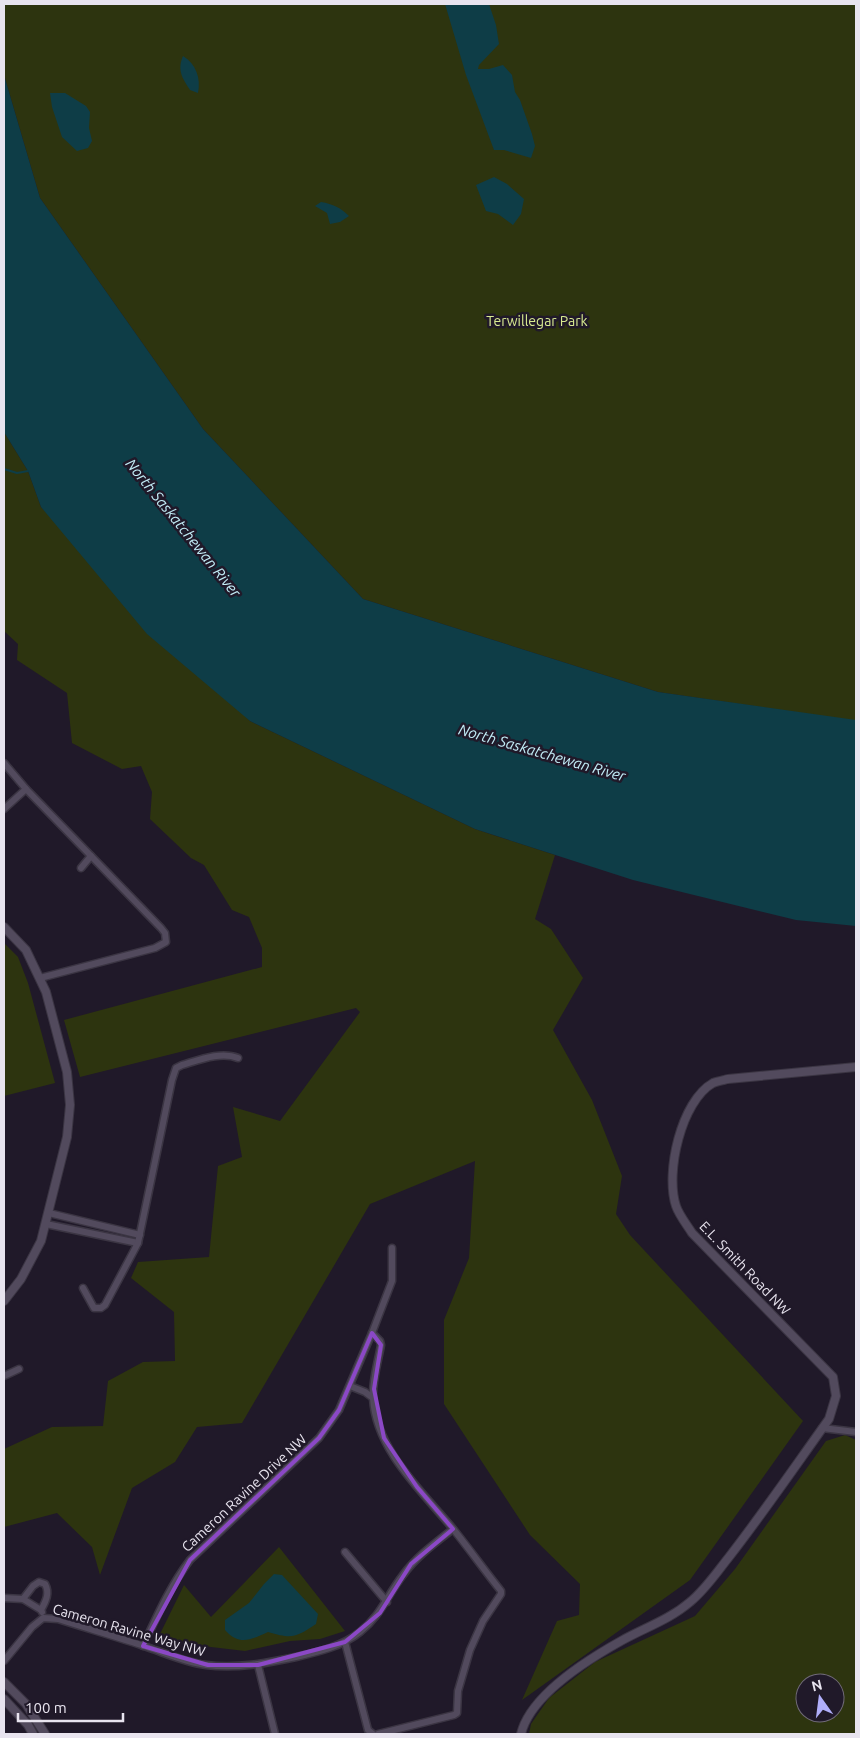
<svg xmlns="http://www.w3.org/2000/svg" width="860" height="1738" viewBox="0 0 860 1738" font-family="Ubuntu,sans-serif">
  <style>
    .green { fill: #2d340f; fill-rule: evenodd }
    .water { fill: #0e3d47 }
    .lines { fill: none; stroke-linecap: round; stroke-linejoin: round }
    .stream { stroke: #0e3d47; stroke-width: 2 }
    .minor-casing { stroke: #3b3543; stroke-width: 9 }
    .tertiary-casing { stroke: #3b3543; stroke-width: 10 }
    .minor { stroke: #524a5d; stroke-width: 6 }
    .tertiary { stroke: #524a5d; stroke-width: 8 }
    .marked { fill: none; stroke: #8b48c6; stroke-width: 4; stroke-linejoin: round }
    .labels { text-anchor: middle; stroke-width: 5; stroke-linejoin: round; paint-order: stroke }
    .park-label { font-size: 14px; fill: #d8ea90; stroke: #201929 }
    .street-label { font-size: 14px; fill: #e8e4ef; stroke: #201929 }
    .water-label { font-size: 15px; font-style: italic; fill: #c2edf7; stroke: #201929 }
  </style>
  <rect width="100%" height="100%" fill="#201929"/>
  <g class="green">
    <path d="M4,4H856V721L658,692L363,599L203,429L40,198L4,75Z"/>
    <path d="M4,432L28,471L41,507L250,721L475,829L555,855L535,919L551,929L583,978L553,1030L592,1100L622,1176L616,1214L630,1235L803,1421L690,1580L522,1700L557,1621L579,1615L580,1584L530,1535L444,1404V1320L469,1258L475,1161L370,1204L242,1423L197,1427L175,1462L132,1488L100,1575L92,1547L57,1513L4,1527V1449L52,1427L103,1426L108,1381L143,1362L175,1361L174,1312L131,1278L138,1262L209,1257L218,1166L242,1157L233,1107L280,1121L360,1012L356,1008L80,1077L64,1020L262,967V948L249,917L232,910L204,865L191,858L150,819L152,792L141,766L122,769L72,743L67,693L17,660L18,644L4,631Z"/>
    <path d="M4,943L18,957L28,983L55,1083L4,1096Z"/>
    <path d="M845,1435L856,1440V1734H529L531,1724L549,1698L595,1662L695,1616L735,1569L826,1441ZM805,1683H835V1713H805Z"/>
    <path d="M279,1547L345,1631L320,1639L290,1641L245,1651L211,1647L162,1638L160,1634L184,1585L211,1617Z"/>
  </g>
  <g class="water">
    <path d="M445,4H489L496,25L499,44L479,65L478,69H489L503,65L512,75L515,92L520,100L532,134L535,146L531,158L504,150H494L466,75Z"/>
    <path d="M183,56C196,64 201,78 198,93L190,90C182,78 177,70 183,56Z"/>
    <path d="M4,75L40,198L203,429L363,599L658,692L856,720V926L796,920L633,880L475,829L250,721L147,634L41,507L28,471L4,432Z"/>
    <path d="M50,93H65L86,106L90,112L89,128L92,141L88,148L77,151L62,137L52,107Z"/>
    <path d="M494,177L507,184L524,199L521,214L513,225L498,214L486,211L476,185Z"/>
    <path d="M321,202C333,204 341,208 349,216L340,222L330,224L327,213L315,206Z"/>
    <path d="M274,1574L282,1575L318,1614L316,1624C295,1638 292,1639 268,1632C251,1640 239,1646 225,1630V1620L249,1603L264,1584Z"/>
  </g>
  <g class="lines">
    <path class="stream" d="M4,469L17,473L28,471"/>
    <g class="minor-casing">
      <g id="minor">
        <path d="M4,763L26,789L161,928L165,933L166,942L155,948L40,978"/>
        <path d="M4,809L26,789"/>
        <path d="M81,868L91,856"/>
        <path d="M49,1213L140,1235"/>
        <path d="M46,1224L138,1243"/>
        <path d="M83,1288L94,1308H101L105,1305L138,1243L172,1080L176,1068L182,1065C199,1060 221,1051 238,1058"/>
        <path d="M372,1333L380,1341L381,1345C378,1362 372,1381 373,1398C376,1451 423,1492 454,1530C470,1550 485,1571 501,1591V1594L483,1621L470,1650L458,1691L457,1713L454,1715L378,1734"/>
        <path d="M4,1376L19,1369"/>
        <path d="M350,1386L365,1392L373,1398"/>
        <path d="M822,1428L856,1432"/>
        <path d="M345,1552L387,1602"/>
        <path d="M4,1598L23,1599L41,1610L42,1612"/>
        <path d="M23,1599L33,1586L39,1582L45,1584C50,1593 46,1601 41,1610"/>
        <path d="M345,1642L368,1730L373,1734"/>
        <path d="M143,1646C157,1616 170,1586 190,1560L319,1438L339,1410L372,1333L392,1281V1248"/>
        <path d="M4,1661L32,1627L43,1618L58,1619C86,1628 114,1636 141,1645C163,1652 183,1662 206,1665C237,1669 267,1663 296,1657C318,1652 343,1646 360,1632C382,1614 386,1597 403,1575C416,1557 435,1543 453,1529"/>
        <path d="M258,1665L275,1734"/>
      </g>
    </g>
    <g class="tertiary-casing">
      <g id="tertiary">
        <path d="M4,927L26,950L46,992L67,1072L70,1105L67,1137L41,1241L21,1279L4,1301"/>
        <path d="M4,1682L26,1704L45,1734"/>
        <path d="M4,1699L28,1725L33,1734"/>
        <path d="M521,1734C530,1696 587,1660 621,1641C644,1628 669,1620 690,1602C705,1590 717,1572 729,1557C764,1512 796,1465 829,1419L836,1396L833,1377L692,1233C687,1225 679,1215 676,1206C665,1173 681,1101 713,1083C718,1081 724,1080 728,1079L856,1067"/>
      </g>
    </g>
    <use href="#minor" class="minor"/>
    <use href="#tertiary" class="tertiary"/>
  </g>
  <path class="marked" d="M372,1333L381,1345L374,1389L384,1438L417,1487L453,1529L411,1564L380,1613L345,1642L258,1665H208L143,1646L190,1560L319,1438L339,1410Z"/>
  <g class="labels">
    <g class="park-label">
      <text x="537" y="326">Terwillegar Park</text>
    </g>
    <g class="street-label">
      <text transform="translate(745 1268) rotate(46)" y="5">E.L. Smith Road NW</text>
      <text transform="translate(244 1493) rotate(-43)" y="5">Cameron Ravine Drive NW</text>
      <text transform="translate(129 1630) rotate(16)" y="5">Cameron Ravine Way NW</text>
    </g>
    <g class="water-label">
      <text transform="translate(183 528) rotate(51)" y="5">North Saskatchewan River</text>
      <text transform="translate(542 753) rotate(16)" y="5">North Saskatchewan River</text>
    </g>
  </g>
  <rect width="860" height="1738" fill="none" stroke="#e8e4ef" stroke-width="10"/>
  <g transform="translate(820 1698) rotate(346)"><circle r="24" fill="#201929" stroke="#706a78"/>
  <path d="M0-4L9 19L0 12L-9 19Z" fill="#b0aefa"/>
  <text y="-8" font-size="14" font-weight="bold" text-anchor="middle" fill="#e8e4ef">N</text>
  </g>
  <path d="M18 1713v8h105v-8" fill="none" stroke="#e8e4ef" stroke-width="2.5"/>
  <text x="25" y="1713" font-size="15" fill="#e8e4ef" stroke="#201929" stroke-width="4" paint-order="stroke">100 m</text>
</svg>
